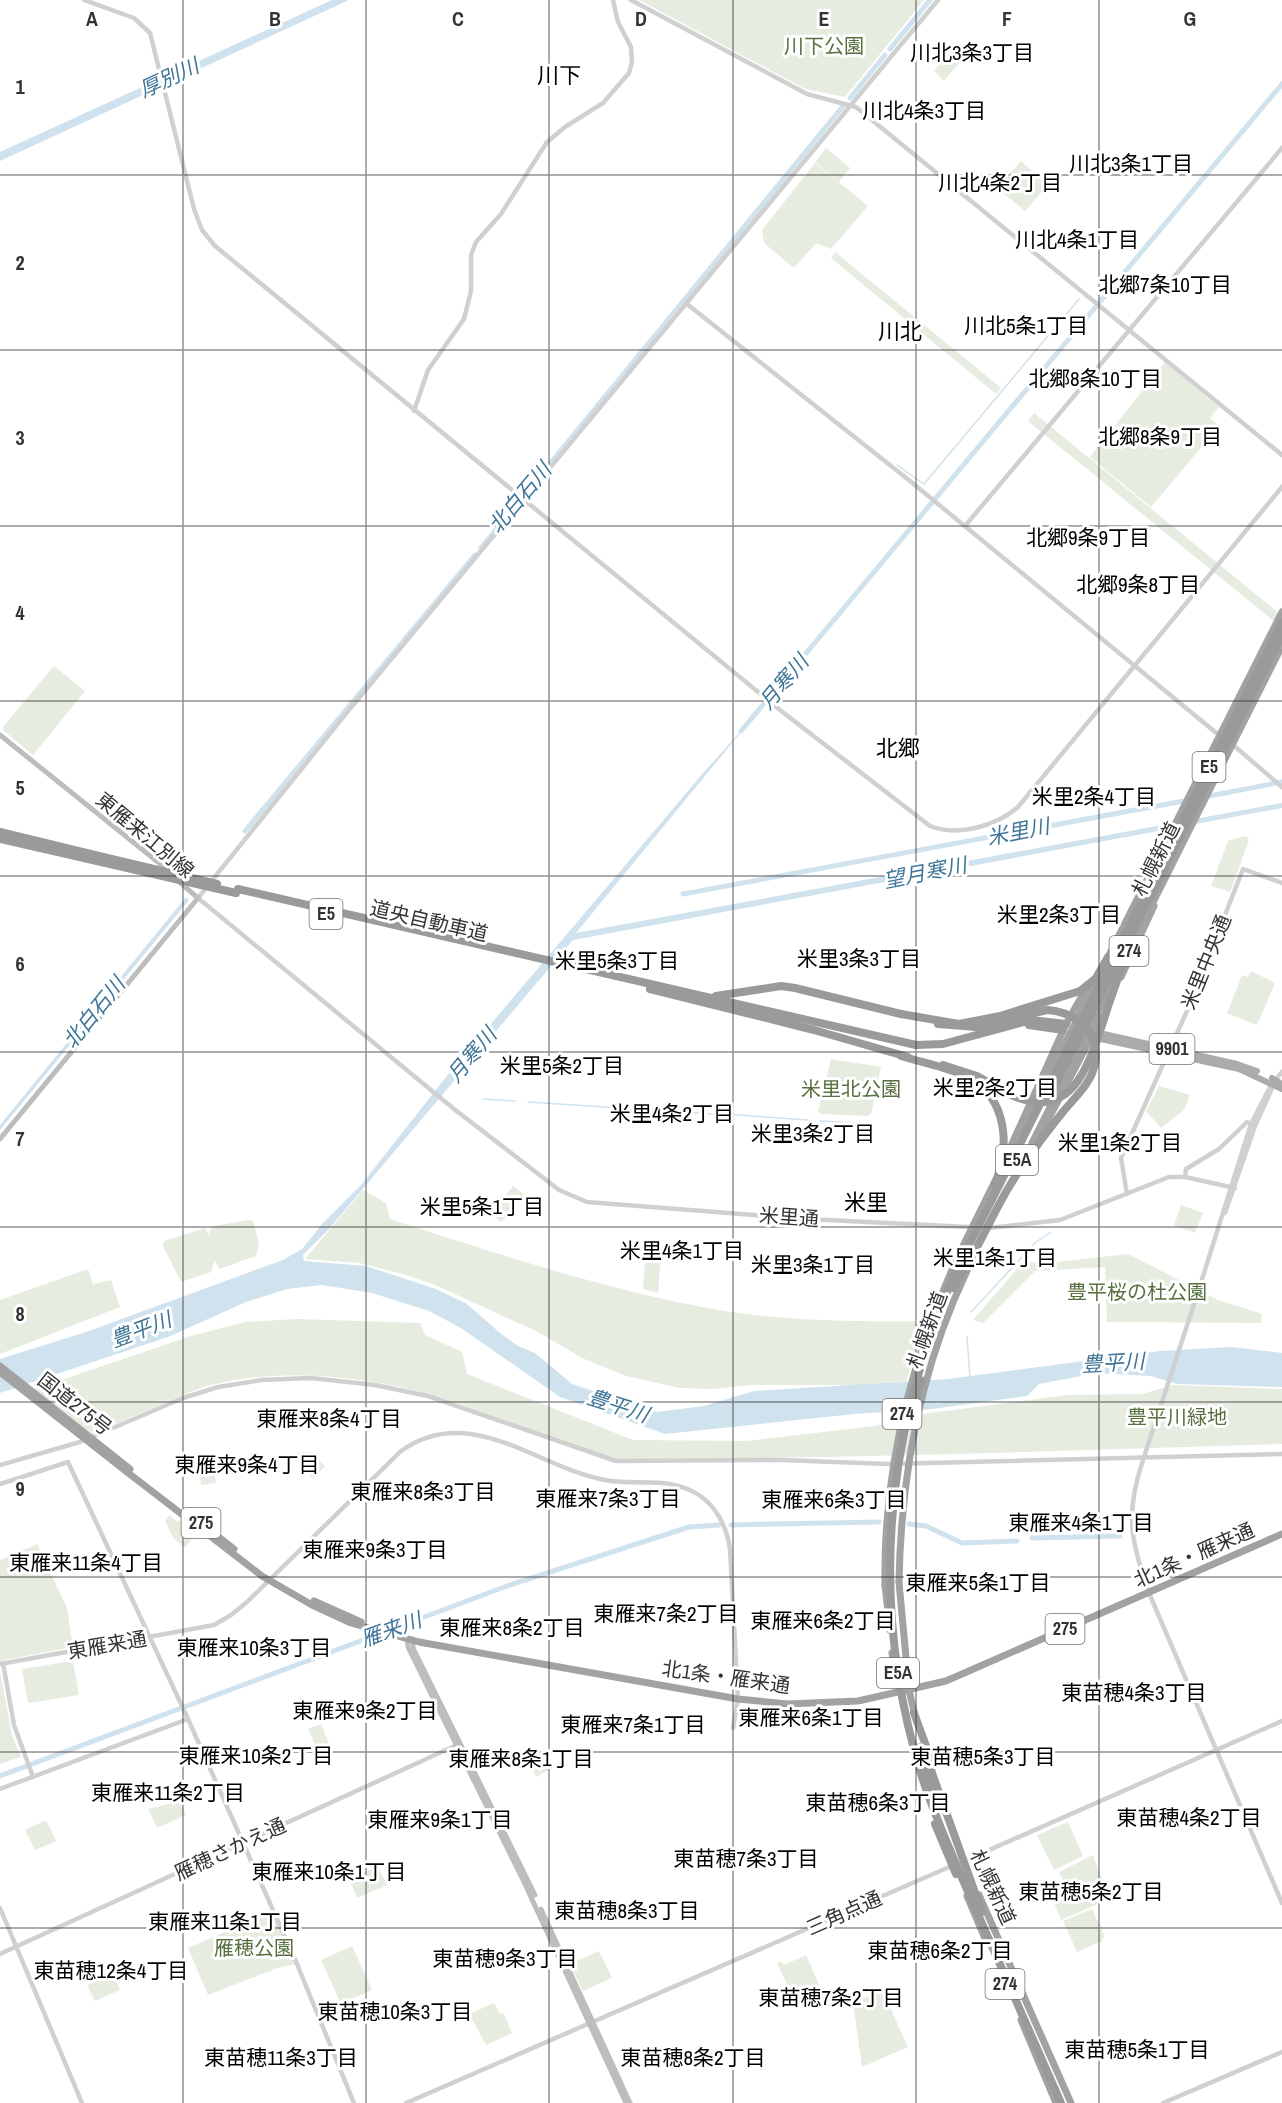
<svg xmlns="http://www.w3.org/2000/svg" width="1282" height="2103" viewBox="0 0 1282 2103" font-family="'Archivo Narrow','Noto Sans JP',sans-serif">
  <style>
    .green { fill: #e6ecdf }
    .water { fill: #cfe2ee }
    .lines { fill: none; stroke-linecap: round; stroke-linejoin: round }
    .stream { stroke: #cfe2ee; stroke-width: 1.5 }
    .river { stroke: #cfe2ee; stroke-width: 5 }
    .tertiary { stroke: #d0d0d0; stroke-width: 4.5 }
    .secondary { stroke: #bdbdbd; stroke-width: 5 }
    .primary { stroke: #ababab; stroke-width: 6 }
    .trunk { stroke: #a2a2a2; stroke-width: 7 }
    .motorway { stroke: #9a9a9a; stroke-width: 8 }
    .tertiary-bridge { stroke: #d0d0d0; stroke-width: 4.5 }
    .trunk-bridge { stroke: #a2a2a2; stroke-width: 7 }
    .motorway-bridge { stroke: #9a9a9a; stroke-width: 8 }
    .grid { fill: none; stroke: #333; stroke-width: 1.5; stroke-opacity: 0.55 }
    .labels { text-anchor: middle; stroke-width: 6; stroke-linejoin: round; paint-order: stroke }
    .shield { fill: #fff; stroke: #707070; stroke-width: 1.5 }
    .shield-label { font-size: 18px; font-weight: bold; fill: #333 }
    .park-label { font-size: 20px; fill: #56703f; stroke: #fff }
    .street-label { font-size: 20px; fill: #333; stroke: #fff }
    .neighbourhood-label { font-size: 21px; fill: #000; stroke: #fff }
    .water-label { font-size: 21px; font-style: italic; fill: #3f7597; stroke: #fff }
    .quarter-label { font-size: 22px; fill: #000; stroke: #fff }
    .grid-label { font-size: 20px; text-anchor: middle; font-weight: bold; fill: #333; stroke: #fff; stroke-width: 6; stroke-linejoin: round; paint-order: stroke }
  </style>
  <rect width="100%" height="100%" fill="#fff"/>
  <g class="green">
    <path d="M639,0H924L845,97L805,89Z"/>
    <path d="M957,43L968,53L944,81L934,71Z"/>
    <path d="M826,148L850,168L839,182L815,162Z"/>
    <path d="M1021,161L1048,185L1025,211L997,188Z"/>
    <path d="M815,163L868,206L831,249L816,243L794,268L764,243L762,230Z"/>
    <path d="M835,252L1001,388L996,394L831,258Z"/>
    <path d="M1165,362L1219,407L1210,418L1219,426L1151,507L1090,457Z"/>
    <path d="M1034,413L1280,614L1275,622L1028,421Z"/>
    <path d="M54,666L85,691L33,755L3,730V727Z"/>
    <path d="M1246,836L1249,840L1230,892L1211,886L1228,841Z"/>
    <path d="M1251,971L1275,983L1257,1025L1227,1013L1242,975L1248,977Z"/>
    <path d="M831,1059L881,1067L871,1114L868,1116L820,1114L818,1111Z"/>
    <path d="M1159,1086L1190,1095L1184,1110L1161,1128L1146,1111Z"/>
    <path d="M513,1186L525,1195L501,1222L491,1213Z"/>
    <path d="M363,1190L386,1203L390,1219C498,1254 606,1290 718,1310C786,1321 857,1322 926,1321L906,1381L860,1385H751L712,1389L680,1388L626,1376L582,1358L536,1331L435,1285L403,1274L359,1263L305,1259Z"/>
    <path d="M1181,1205L1203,1213L1195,1233L1174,1225Z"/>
    <path d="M250,1220L253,1221L259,1243L256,1256L219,1269L215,1260L211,1272L181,1282L163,1246L164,1241L205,1228L209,1235V1232L213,1226Z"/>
    <path d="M646,1250L661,1251L658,1293L643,1289Z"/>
    <path d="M1128,1254L1218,1300L1262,1314L1261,1323L1107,1322L1105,1267L1035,1271L983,1323L973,1320L1023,1262L1048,1263Z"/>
    <path d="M788,1258L818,1261V1276L787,1275Z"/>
    <path d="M88,1269L93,1284L111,1280L120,1307L0,1354V1300Z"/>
    <path d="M297,1319L420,1323L425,1335L462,1352L467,1374L633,1440L747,1441L874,1426L922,1414L1067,1395L1143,1394L1172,1385L1282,1389V1444C1061,1451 839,1459 618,1459C561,1446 509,1421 454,1402C374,1376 286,1365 203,1387L91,1434L32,1390L191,1336L245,1322Z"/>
    <path d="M311,1452L325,1466L313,1479L297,1462L295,1453Z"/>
    <path d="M213,1460L216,1483L201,1485L198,1461Z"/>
    <path d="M169,1515L176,1521L183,1520L197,1532L185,1548L173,1538L165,1521Z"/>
    <path d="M37,1544L67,1608L73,1647L0,1661V1560Z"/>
    <path d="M73,1661L79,1695L28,1703L22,1669Z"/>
    <path d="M0,1671L12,1735L21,1757L0,1764Z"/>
    <path d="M321,1724L333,1753L321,1758L308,1729Z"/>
    <path d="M539,1748L549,1770L536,1777L525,1755Z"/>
    <path d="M180,1801L186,1815L157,1828L148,1809Z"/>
    <path d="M46,1820L56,1841L35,1850L25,1830Z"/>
    <path d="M1068,1822L1083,1856L1054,1870L1037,1835Z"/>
    <path d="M1093,1855L1109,1899L1061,1920L1054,1902L1069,1895L1059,1872Z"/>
    <path d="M378,1866L387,1885L357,1898L349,1879Z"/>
    <path d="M1092,1909L1104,1935L1102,1941L1077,1952L1063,1921Z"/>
    <path d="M273,1911L297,1964L280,1967L208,1995L188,1948Z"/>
    <path d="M352,1946L372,1990L341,2004L321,1960Z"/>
    <path d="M599,1951L612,1978L583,1991L570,1964Z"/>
    <path d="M806,1955L824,1996L798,2007L777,1963L781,1961L784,1965Z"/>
    <path d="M113,1974L120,1990L95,2001L87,1985Z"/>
    <path d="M882,1990L908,2047L862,2067L853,2003Z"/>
    <path d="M494,2003L500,2014L503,2012L512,2033L486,2045L469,2014Z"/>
  </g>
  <g class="water">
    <path d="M332,0H349L0,161V152Z"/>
    <path d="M751,720L576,933L1282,803V808L573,940L329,1229L303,1255L304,1261L366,1266L436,1289L467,1304L500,1333L518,1346L535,1353L572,1384L656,1412L704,1406L754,1391L948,1379L1160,1351L1232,1347L1282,1353V1387L1177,1384L1151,1376L1097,1373L1039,1384L1027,1396L932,1409L854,1414L665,1434L560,1397L461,1328L429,1311L372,1293L322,1285L287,1289L246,1302L168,1337L0,1393V1359L86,1332L283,1260L302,1249L323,1223L361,1185L446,1077L704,772Z"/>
    <path d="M186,897L189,900L0,1130V1125Z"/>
  </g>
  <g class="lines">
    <g class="stream">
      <path d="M897,465L924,484L1079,299"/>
      <path d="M453,1078L462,1085"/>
      <path d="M483,1099L515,1101"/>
      <path d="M528,1102L619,1108"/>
      <path d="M632,1108L713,1114"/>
      <path d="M724,1114L808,1120"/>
      <path d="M820,1121L859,1123"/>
      <path d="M971,1312L1036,1242L1051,1232"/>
      <path d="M967,1337L970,1378"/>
    </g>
    <g class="river">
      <path d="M890,49L930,0"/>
      <path d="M850,98L885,55"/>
      <path d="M481,548L843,106"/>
      <path d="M741,731L1282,84"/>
      <path d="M1204,797L1282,782"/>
      <path d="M245,831L475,555"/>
      <path d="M683,894L1189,800"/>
      <path d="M909,1524L926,1526L962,1543L1017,1541"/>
      <path d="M731,1525L879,1522"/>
      <path d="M1032,1538L1120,1536"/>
      <path d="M0,1776L507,1586L689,1527L719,1525"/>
    </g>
    <g class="tertiary">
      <path d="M84,0L134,18L150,33L194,209L202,230L215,246L780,710L930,826C958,837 996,826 1018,807L1282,487"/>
      <path d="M631,0L807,94L856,107L1282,455"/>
      <path d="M938,0L344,716L198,898L454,1109L559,1190L587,1202L807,1219L989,1228L1060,1220L1169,1177H1185L1235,1188"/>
      <path d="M687,304L910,481L1220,736"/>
      <path d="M414,411L428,370L464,319L471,291V255L476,242L501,214L547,142L565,127L603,103L629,73L632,62L631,47L618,22L613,0"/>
      <path d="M965,526L1282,148"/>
      <path d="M1232,744L1282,787"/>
      <path d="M1185,1177L1186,1169L1219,1149L1247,1122L1253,1125"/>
      <path d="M1127,1194L1121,1158L1191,1002L1243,869L1282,883"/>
      <path d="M1225,1213L1255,1126L1274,1084"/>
      <path d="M1198,1292L1251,1124L1270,1087L1282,1072"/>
      <path d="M1142,1463C1125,1515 1131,1542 1149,1593L1282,1903"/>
      <path d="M0,1465L80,1442L183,1398L218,1387L262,1380L311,1378L375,1385L428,1396L616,1461L781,1460L889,1464L1282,1454"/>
      <path d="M0,1484L68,1462L188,1719L297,1964L354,2103"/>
      <path d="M3,1663L14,1725L33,1777"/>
      <path d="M0,1664L214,1625L231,1615L247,1602L401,1451C419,1438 439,1432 461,1433C511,1436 556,1471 605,1480C637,1486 671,1476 699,1495C717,1507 727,1528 730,1549L738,1699L733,1728"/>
      <path d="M0,1789L188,1719"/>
      <path d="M962,1862L1282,1721"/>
      <path d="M0,1908L82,2103"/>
      <path d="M0,1954L459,1744"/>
      <path d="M406,2103L954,1865"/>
      <path d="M1163,2103L1282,2052"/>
    </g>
    <g class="secondary">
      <path d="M0,735L169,871"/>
      <path d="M0,1139L198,898L177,880"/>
      <path d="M407,1638L408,1647L524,1882L626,2103"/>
      <path d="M413,1639V1648L535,1895"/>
      <path d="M541,1909L630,2103"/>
    </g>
    <g class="primary">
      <path d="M1095,1032L1237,1064L1257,1071"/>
      <path d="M1096,1038L1239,1069L1282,1089"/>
      <path d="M1272,1078L1282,1084"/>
    </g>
    <g class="trunk">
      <path d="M1225,759L1282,646"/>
      <path d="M1106,961L1282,612"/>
      <path d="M1121,977L1154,906"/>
      <path d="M1036,1143L1102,1017"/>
      <path d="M1002,1166L1066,1024L1087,987"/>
      <path d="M960,1252L996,1179"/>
      <path d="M127,1472L262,1576L312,1605L351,1623L419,1642L738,1699L788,1704L858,1701L946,1681L1282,1534"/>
      <path d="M193,1517L234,1549"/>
      <path d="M899,1582L909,1690L915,1716"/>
      <path d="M885,1585L890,1630"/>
      <path d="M314,1601L361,1622"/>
      <path d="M892,1653L897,1684"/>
      <path d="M979,1895L1071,2103"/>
      <path d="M967,1896L986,1941"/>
      <path d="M1021,2020L1056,2103"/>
    </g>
    <g class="motorway">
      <path d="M0,832L99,856"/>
      <path d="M0,839L97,861"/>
      <path d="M238,889L916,1045L943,1044L1031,1020L1066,1024"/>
      <path d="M650,989L814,1030L908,1057"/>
      <path d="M716,996L781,986L795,988L901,1014"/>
      <path d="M938,1024L976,1027L1047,1010"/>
      <path d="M1029,1025L1063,1030"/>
      <path d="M943,1065L977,1076L1007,1093"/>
      <path d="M914,1713L926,1746"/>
    </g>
    <path class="tertiary-bridge" d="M1142,1463L1198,1292"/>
    <g class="trunk-bridge">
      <path d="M1125,958L1225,759"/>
      <path d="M1019,1134L1096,982"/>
      <path d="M1032,1143L1115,978"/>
      <path d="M0,1366L130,1469"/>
      <path d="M0,1372L127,1472"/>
      <path d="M899,1582C901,1473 920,1369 967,1271"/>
      <path d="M885,1585C883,1467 911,1358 960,1252"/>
    </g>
    <g class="motorway-bridge">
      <path d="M99,856L217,884"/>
      <path d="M97,861L236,893"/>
      <path d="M901,1014L959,1024L1000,1016L1080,991L1096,978L1108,957"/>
      <path d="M901,1056C923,1063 947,1067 968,1077C1008,1099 1010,1146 995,1184"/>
      <path d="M1007,1093C1071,1125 1088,1068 1104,1019C1111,997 1119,975 1127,953"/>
      <path d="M1048,1099L1282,635"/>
      <path d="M953,1288C974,1258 988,1223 1006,1192C1022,1164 1042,1138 1062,1113C1074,1098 1091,1084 1095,1064C1101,1033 1076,1012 1047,1010"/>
      <path d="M911,1418L921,1380"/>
      <path d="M926,1746L932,1773L982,1912"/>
      <path d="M920,1747L936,1801"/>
      <path d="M935,1824L956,1874"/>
      <path d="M1061,2103C1032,2036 1002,1970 973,1903C955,1862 936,1820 922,1777C869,1606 884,1438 954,1275L1282,623"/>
    </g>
  </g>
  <path class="grid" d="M183,0V2103M366,0V2103M549,0V2103M733,0V2103M916,0V2103M1099,0V2103M0,175H1282M0,350H1282M0,526H1282M0,701H1282M0,876H1282M0,1052H1282M0,1227H1282M0,1402H1282M0,1577H1282M0,1752H1282M0,1928H1282"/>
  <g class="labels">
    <g class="shield">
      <rect x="1192.5" y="752" width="33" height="30" rx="4.5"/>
      <rect x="309.5" y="899" width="33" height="30" rx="4.5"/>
      <rect x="1109.5" y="936" width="39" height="30" rx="4.5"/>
      <rect x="1149.5" y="1034" width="45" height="30" rx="4.5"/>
      <rect x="996" y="1145" width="42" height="30" rx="4.5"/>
      <rect x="882.5" y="1399" width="39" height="30" rx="4.5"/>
      <rect x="181.5" y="1508" width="39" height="30" rx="4.5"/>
      <rect x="1045.5" y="1614" width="39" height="30" rx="4.5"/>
      <rect x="877" y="1658" width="42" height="30" rx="4.5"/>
      <rect x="985.5" y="1969" width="39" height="30" rx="4.5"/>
    </g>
    <g class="shield-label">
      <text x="1209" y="773">E5</text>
      <text x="326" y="920">E5</text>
      <text x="1129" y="957">274</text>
      <text x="1172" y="1055">9901</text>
      <text x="1017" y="1166">E5A</text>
      <text x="902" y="1420">274</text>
      <text x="201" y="1529">275</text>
      <text x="1065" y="1635">275</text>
      <text x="898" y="1679">E5A</text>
      <text x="1005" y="1990">274</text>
    </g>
    <g class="park-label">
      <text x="824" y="53">川下公園</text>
      <text x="851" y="1096">米里北公園</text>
      <text x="1137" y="1299">豊平桜の杜公園</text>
      <text x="1177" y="1424">豊平川緑地</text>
      <text x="254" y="1955">雁穂公園</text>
    </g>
    <g class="street-label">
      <text transform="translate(145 835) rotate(40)" y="7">東雁来江別線</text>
      <text transform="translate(1156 859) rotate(-63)" y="7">札幌新道</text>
      <text transform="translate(429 921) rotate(13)" y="7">道央自動車道</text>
      <text transform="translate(1206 962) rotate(-68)" y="7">米里中央通</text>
      <text transform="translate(789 1217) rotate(4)" y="7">米里通</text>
      <text transform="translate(927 1330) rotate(-70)" y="7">札幌新道</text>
      <text transform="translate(75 1404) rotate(38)" y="7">国道275号</text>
      <text transform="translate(1194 1555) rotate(-24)" y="7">北1条・雁来通</text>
      <text transform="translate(107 1645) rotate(-10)" y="7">東雁来通</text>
      <text transform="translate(726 1677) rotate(8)" y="7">北1条・雁来通</text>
      <text transform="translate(230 1849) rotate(-25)" y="7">雁穂さかえ通</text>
      <text transform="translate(993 1887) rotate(65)" y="7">札幌新道</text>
      <text transform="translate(844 1913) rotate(-24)" y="7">三角点通</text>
    </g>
    <g class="neighbourhood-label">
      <text x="972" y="60">川北3条3丁目</text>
      <text x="924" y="118">川北4条3丁目</text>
      <text x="1131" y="171">川北3条1丁目</text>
      <text x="1000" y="190">川北4条2丁目</text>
      <text x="1077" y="247">川北4条1丁目</text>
      <text x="1165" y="292">北郷7条10丁目</text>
      <text x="1026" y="333">川北5条1丁目</text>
      <text x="1095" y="386">北郷8条10丁目</text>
      <text x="1160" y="444">北郷8条9丁目</text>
      <text x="1088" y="545">北郷9条9丁目</text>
      <text x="1138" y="592">北郷9条8丁目</text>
      <text x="1094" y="804">米里2条4丁目</text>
      <text x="1059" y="922">米里2条3丁目</text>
      <text x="859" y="966">米里3条3丁目</text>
      <text x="617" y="968">米里5条3丁目</text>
      <text x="562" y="1073">米里5条2丁目</text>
      <text x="995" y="1095">米里2条2丁目</text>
      <text x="672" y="1121">米里4条2丁目</text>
      <text x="813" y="1141">米里3条2丁目</text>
      <text x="1120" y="1150">米里1条2丁目</text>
      <text x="482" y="1214">米里5条1丁目</text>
      <text x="682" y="1258">米里4条1丁目</text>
      <text x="995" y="1265">米里1条1丁目</text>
      <text x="813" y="1272">米里3条1丁目</text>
      <text x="329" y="1426">東雁来8条4丁目</text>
      <text x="247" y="1472">東雁来9条4丁目</text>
      <text x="423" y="1499">東雁来8条3丁目</text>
      <text x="608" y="1506">東雁来7条3丁目</text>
      <text x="834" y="1507">東雁来6条3丁目</text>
      <text x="1081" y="1530">東雁来4条1丁目</text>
      <text x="375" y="1557">東雁来9条3丁目</text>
      <text x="86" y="1570">東雁来11条4丁目</text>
      <text x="978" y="1590">東雁来5条1丁目</text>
      <text x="666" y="1621">東雁来7条2丁目</text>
      <text x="823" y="1628">東雁来6条2丁目</text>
      <text x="512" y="1635">東雁来8条2丁目</text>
      <text x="254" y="1655">東雁来10条3丁目</text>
      <text x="1134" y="1700">東苗穂4条3丁目</text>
      <text x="365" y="1718">東雁来9条2丁目</text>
      <text x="811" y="1725">東雁来6条1丁目</text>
      <text x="633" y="1732">東雁来7条1丁目</text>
      <text x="256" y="1763">東雁来10条2丁目</text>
      <text x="983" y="1764">東苗穂5条3丁目</text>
      <text x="521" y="1766">東雁来8条1丁目</text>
      <text x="168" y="1800">東雁来11条2丁目</text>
      <text x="878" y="1810">東苗穂6条3丁目</text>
      <text x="1189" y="1825">東苗穂4条2丁目</text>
      <text x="440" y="1827">東雁来9条1丁目</text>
      <text x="746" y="1866">東苗穂7条3丁目</text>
      <text x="329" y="1879">東雁来10条1丁目</text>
      <text x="1091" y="1899">東苗穂5条2丁目</text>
      <text x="627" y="1918">東苗穂8条3丁目</text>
      <text x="225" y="1929">東雁来11条1丁目</text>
      <text x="940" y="1958">東苗穂6条2丁目</text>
      <text x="505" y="1966">東苗穂9条3丁目</text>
      <text x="111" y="1978">東苗穂12条4丁目</text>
      <text x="831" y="2005">東苗穂7条2丁目</text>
      <text x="395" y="2019">東苗穂10条3丁目</text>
      <text x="1137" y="2057">東苗穂5条1丁目</text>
      <text x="281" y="2065">東苗穂11条3丁目</text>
      <text x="693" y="2065">東苗穂8条2丁目</text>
    </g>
    <g class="water-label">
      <text transform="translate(169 78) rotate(-25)" y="7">厚別川</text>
      <text transform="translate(520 498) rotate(-50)" y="7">北白石川</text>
      <text transform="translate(784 682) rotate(-50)" y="7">月寒川</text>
      <text transform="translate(1018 832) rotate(-11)" y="7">米里川</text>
      <text transform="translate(925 873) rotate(-11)" y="7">望月寒川</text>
      <text transform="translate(94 1013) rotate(-51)" y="7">北白石川</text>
      <text transform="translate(472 1055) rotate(-50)" y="7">月寒川</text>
      <text transform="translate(141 1330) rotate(-21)" y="7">豊平川</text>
      <text transform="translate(1113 1363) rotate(-3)" y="7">豊平川</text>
      <text transform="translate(618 1406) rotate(18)" y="7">豊平川</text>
      <text transform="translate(391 1630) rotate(-20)" y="7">雁来川</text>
    </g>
    <g class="quarter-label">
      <text x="559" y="83">川下</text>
      <text x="900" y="339">川北</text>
      <text x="898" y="756">北郷</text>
      <text x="866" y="1210">米里</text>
    </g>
  </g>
  <g class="grid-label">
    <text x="92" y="26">A</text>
    <text x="275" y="26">B</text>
    <text x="458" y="26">C</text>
    <text x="641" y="26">D</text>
    <text x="824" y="26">E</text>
    <text x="1007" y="26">F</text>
    <text x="1190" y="26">G</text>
    <text x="20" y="94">1</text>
    <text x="20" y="270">2</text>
    <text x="20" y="445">3</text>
    <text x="20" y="620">4</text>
    <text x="20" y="795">5</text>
    <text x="20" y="971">6</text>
    <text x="20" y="1146">7</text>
    <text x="20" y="1321">8</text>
    <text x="20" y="1496">9</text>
  </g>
</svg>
